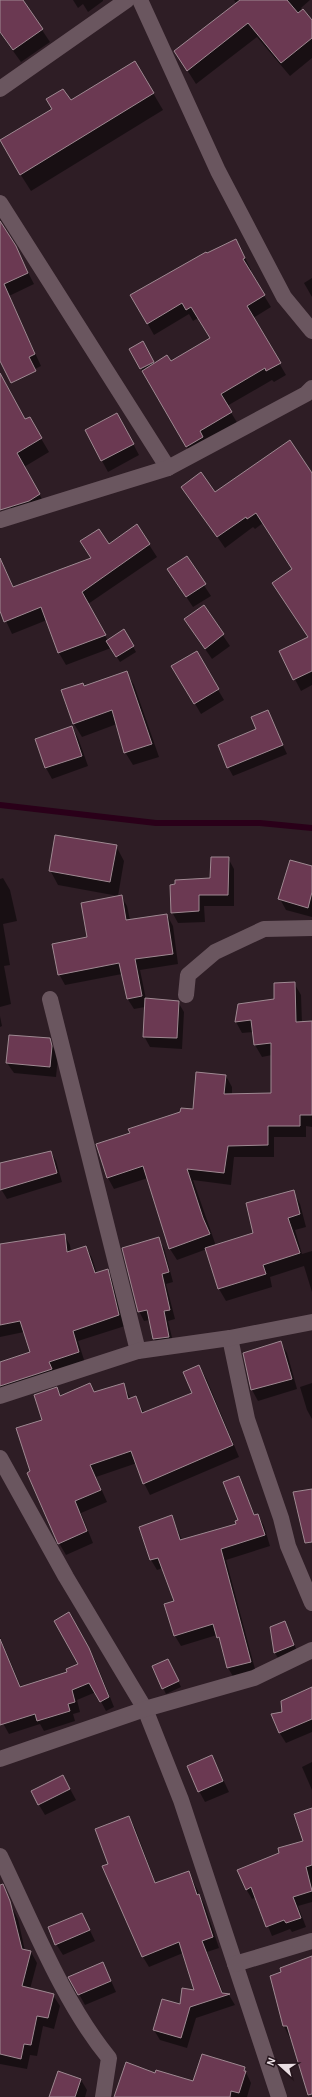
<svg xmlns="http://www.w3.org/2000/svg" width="312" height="2097" viewBox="0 0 312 2097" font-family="'Alegreya Sans',sans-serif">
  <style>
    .shadow { fill: #0007 }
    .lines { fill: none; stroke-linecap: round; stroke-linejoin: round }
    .stream { stroke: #2a0019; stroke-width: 6 }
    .building { fill: #6b3952; stroke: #9f8992 }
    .minor { stroke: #6a565f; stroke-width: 16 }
  </style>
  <rect width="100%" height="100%" fill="#2e1d25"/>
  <g class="shadow">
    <path d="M0,0H22L50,42L21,62L0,33Z"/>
    <path d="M73,0H103V1L88,12L83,4L78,8Z"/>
    <path d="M234,0H310L301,8L312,22V58L290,76L257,37L196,84L175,51L237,4Z"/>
    <path d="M153,93L163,110L31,191L10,158L53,109L70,102Z"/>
    <path d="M0,229L15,247L34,284L9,296L41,366L25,374L0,320Z"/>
    <path d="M242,252L251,270L249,271L271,307L253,318L286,375L274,382L272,380L227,406L238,424L193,458L131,350L143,343L155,364L171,363L211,339L198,318L193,321L189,314L154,335L132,296L207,255Z"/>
    <path d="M312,278V297L304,283Z"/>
    <path d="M0,392L25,421L29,418L49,452L24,467L47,508L18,520L0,489Z"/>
    <path d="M123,425L139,455L108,472L86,431Z"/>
    <path d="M312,475V685L301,691L281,652L309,638L273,584L293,570L263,523L255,529L253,527L225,548L190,497Z"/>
    <path d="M137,526L157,557L88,604L108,641L124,631L136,652L120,662L111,648L66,665L59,653L47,620L12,634L0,608V557L14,588L92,559Z"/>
    <path d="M186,558L211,596L193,607L175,580Z"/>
    <path d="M203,606L230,646L212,659L185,620Z"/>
    <path d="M196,652L224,700L201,714L173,666Z"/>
    <path d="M126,672L134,685L159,757L133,765L125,752L117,724L82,737L74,724L62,691L84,687Z"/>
    <path d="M267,711L287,754L233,776L228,767L257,730Z"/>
    <path d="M72,727L78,738L88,766L52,779L46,768L36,739Z"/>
    <path d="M116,846L124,861L118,896L58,885L50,870Z"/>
    <path d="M228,858L234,869V906H204L205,922L178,923L172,912L211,879Z"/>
    <path d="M312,868V917L286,910L280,899Z"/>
    <path d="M3,878L10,890L17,921L3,924L10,965L4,966L11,1004L0,1007V879Z"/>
    <path d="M121,896L127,906L130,920L167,915L173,926L178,964L140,970L146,999L178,1002L184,1012L182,1049L150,1047L144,1036L145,1007L134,1009L127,998L122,974L65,985L59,974Z"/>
    <path d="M294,983L301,995L302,1023L312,1022V1127L306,1126V1137H274V1157H234L231,1185L193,1180L216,1246L254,1234L293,1191L300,1204L306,1227L295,1230L302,1254L312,1251V1292L304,1266L270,1277L272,1287L226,1301L219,1289L207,1249L177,1260L170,1249L148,1178L114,1189L108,1178L193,1111L226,1076L232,1087V1095L272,1094V1055L262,1057L255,1045L253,1032L242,1033L236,1022L239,1005L275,1000Z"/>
    <path d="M0,1016L2,1026L0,1027Z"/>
    <path d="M49,1039L58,1057L56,1077L14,1073L7,1063Z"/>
    <path d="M51,1152L56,1161L62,1182L7,1199L1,1189L0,1165Z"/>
    <path d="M64,1235L70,1245L71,1252L86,1247L92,1258L97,1274L107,1270L113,1281L125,1326L78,1341L85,1363L0,1389V1363L31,1353L24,1332L0,1337V1248Z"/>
    <path d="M158,1239L164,1248L173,1282L166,1284L175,1319L168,1321L174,1346L160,1349L154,1339L150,1320L144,1321L139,1311Z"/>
    <path d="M280,1342L287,1353L297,1389L258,1401L252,1390L244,1353Z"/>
    <path d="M199,1366L206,1378L239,1457L150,1495L144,1483L137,1463L96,1477L107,1502L81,1513L93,1543L66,1555L59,1543L31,1472L43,1421L57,1388L61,1396L90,1384L95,1393L123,1385L131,1399L136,1398L144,1413L194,1394Z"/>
    <path d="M312,1383V1419L307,1410L300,1387Z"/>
    <path d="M239,1477L255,1516L258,1515L264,1526L270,1546L226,1560L256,1673L234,1678L228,1668L223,1647L217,1635L181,1646L175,1636L165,1605L176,1602L163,1568L157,1570L151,1560L140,1527L172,1517L182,1540L237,1524L239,1521Z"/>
    <path d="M68,1614L95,1660L114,1707L106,1711L96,1692L77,1700L80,1712L73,1714L75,1721L44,1731L40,1724L9,1734L0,1718V1637L21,1687L68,1673L79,1664Z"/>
    <path d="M285,1622L299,1656L281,1663L275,1653L271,1627Z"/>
    <path d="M171,1665L181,1687L166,1694L153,1667Z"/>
    <path d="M312,1688V1732L286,1743L279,1732L283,1712Z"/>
    <path d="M212,1756L229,1792L205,1802L199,1791Z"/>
    <path d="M312,1762V1790L302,1767Z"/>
    <path d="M63,1776L76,1800L45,1815L39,1805Z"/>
    <path d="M312,1809V1902L298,1906L306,1927L292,1932L290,1929L272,1936L256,1897L252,1899L246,1889L304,1842Z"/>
    <path d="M129,1817L135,1828L156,1884L188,1873L194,1883L205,1906L219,1948L207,1952L224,1995H229L235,2005L196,2018L187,2048L160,2040L154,2030L196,1991L183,1953L149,1967L143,1957L109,1864Z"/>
    <path d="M12,1908L18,1919L25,1951L31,1952L37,1963L30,1989L53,1995L60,2006L54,2029L43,2026L37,2056L30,2055L27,2069L0,2064V1911Z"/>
    <path d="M82,1914L95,1941L63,1955L56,1944Z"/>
    <path d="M312,1957V2084L284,2026L271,1976L282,1973Z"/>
    <path d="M103,1963L116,1992L85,2005L70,1978Z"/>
    <path d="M244,2068L251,2083L247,2097H116L156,2074L194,2083Z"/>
    <path d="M81,2080L87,2090L85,2097H50Z"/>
  </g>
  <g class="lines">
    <path class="stream" d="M0,805L156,823H260L312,828"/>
  </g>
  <g class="building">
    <path d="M0,0H23L43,29L13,50L0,32Z"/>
    <path d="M240,0H287L298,13L303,9L312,20V38L281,63L248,23L187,71L174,51Z"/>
    <path d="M135,61L154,93L20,175L0,140L52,109L46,99L63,89L71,100Z"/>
    <path d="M0,221L16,246L28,273L4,284L35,354L29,357L36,371L11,383L0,361Z"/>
    <path d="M236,239L245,258L243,259L265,295L247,306L281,363L266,371L265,368L221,394L232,412L200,431L203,437L186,447L142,371L167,355L171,361L210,338L191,307L186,310L182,303L147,324L130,295L206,252L207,253Z"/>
    <path d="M143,341L154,362L140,369L129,349Z"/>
    <path d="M0,373L25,419L30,417L42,438L17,453L40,494L29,501L0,510Z"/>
    <path d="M117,413L134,444L101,461L85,430Z"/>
    <path d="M290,440L312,473V671L293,680L279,651L308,637L272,583L292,569L256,513L247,519L246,517L217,537L181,487L201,472L215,492Z"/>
    <path d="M137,524L150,544L82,592L106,635L58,653L41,607L4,622L0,611V558L13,587L91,558L80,541L99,529L109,544Z"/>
    <path d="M187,556L206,584L186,597L167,569Z"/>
    <path d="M204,605L224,634L205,649L184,619Z"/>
    <path d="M124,629L134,646L116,657L106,641Z"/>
    <path d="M197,651L219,689L194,704L171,666Z"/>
    <path d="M127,671L152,744L124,753L112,710L73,724L61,690L83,683L84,686Z"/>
    <path d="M268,710L283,745L227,768L218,745L256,729L251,717Z"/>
    <path d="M72,726L82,756L45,768L35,739Z"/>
    <path d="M55,835L117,845L110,882L49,871Z"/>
    <path d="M211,857H229L228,895H199V911L171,913L170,885L175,884V880L210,878Z"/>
    <path d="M290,860L312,866V892L308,908L278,899Z"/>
    <path d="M122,895L126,920L167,914L173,954L135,959L142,996L127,999L119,963L58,975L52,944L87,937L81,903Z"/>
    <path d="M295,982L296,1022L312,1021V1115H300V1126H268V1145L228,1146L224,1173L187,1169L203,1218L210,1234L169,1249L143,1166L107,1178L96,1144L130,1133L128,1129L180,1112L181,1108L193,1109L196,1072L226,1075L224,1094L271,1093V1043L254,1045L251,1020L235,1022L238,1004L274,999V983Z"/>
    <path d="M145,998L179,1001L177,1038L143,1037Z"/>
    <path d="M9,1035L50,1038L52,1046L50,1067L6,1063Z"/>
    <path d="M51,1151L57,1173L0,1190V1163Z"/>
    <path d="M294,1190L300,1214L288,1218L300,1253L263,1265L266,1274L218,1289L205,1248L253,1233L246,1203Z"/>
    <path d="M65,1234L67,1252L86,1246L95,1273L108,1269L119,1315L73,1331L79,1352L49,1362L52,1369L0,1386V1362L30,1352L20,1321L0,1325V1244Z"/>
    <path d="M159,1237L169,1272L162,1274L170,1310L164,1311L169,1337L153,1339L147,1310L138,1312L122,1248Z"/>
    <path d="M281,1341L292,1379L251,1390L243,1353Z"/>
    <path d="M199,1365L233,1445L143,1484L131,1451L90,1465L101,1490L75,1501L87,1531L58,1544L27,1473L30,1471L16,1428L42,1420L34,1395L57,1387L60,1396L90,1383L94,1392L124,1383L128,1399L136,1396L142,1413L192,1393L183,1372Z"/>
    <path d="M239,1476L254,1515L258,1514L265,1535L221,1549L251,1662L227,1668L219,1637L217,1638L213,1624L174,1636L164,1604L174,1601L158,1558L150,1560L139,1527L172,1515L180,1540L236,1524L235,1521L238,1520L223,1482Z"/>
    <path d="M312,1489V1542L305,1543L293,1492Z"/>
    <path d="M69,1612L89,1648L109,1697L100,1702L89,1683L72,1690L75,1702L68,1704L70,1711L37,1721L35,1714L0,1725V1639L20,1687L67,1672L66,1669L78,1664L54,1621Z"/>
    <path d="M285,1621L294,1645L274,1653L270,1627Z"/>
    <path d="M168,1659L179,1681L162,1689L152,1666Z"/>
    <path d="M312,1687V1719L279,1733L271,1714L282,1712L281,1701Z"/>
    <path d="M212,1755L223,1781L198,1792L187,1766Z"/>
    <path d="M63,1775L70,1789L38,1805L31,1791Z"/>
    <path d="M312,1808V1865L306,1867L312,1891L293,1897L301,1918L286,1923L284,1920L266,1927L251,1887L246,1890L237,1870L279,1853L278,1848L303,1841L294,1814Z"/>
    <path d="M129,1816L155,1883L189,1871L197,1895L199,1894L213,1937L202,1941L222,1993L230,1994L190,2007L181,2038L153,2030L162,1999L180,2004L182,1988L194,1990L179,1942L142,1957L102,1866L108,1864L95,1829Z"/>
    <path d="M3,1884L10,1901L22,1949L31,1951L22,1986L54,1994L48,2018L37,2016L31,2045L24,2044L21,2059L0,2054V1885Z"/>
    <path d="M82,1913L90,1930L55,1945L48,1927Z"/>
    <path d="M312,1956V2094L308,2095L287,2026H283L270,1976L281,1972L280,1968Z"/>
    <path d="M103,1962L111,1981L78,1995L68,1977Z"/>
    <path d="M202,2054L245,2067L244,2071H246L239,2093L231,2091L230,2097H114L126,2062L155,2073L156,2070L193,2081Z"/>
    <path d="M58,2071L81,2079L75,2097H49Z"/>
  </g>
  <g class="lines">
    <g class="minor">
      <path d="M140,0L218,171L284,297L312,331"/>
      <path d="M0,89L127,0"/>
      <path d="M0,203L168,468"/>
      <path d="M0,520L168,468L306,394L312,388"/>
      <path d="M186,995L188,975L215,952L264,929L312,928"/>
      <path d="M50,999L138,1351"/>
      <path d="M230,1338L247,1419L281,1518L288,1546L312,1603"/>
      <path d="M0,1396L138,1351L230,1338L312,1322"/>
      <path d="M0,1458L66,1577L145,1709L181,1800L279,2097"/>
      <path d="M0,1759L145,1709L254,1678L312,1650"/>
      <path d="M0,1856C32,1922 63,2002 109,2058L103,2097"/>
      <path d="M235,1964L312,1941"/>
    </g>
  </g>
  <g transform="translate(280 2065) rotate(291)" stroke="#24141b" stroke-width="3" paint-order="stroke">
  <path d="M0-3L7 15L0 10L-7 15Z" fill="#eadee3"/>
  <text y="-6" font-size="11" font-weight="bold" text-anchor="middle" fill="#eadee3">N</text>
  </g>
</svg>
